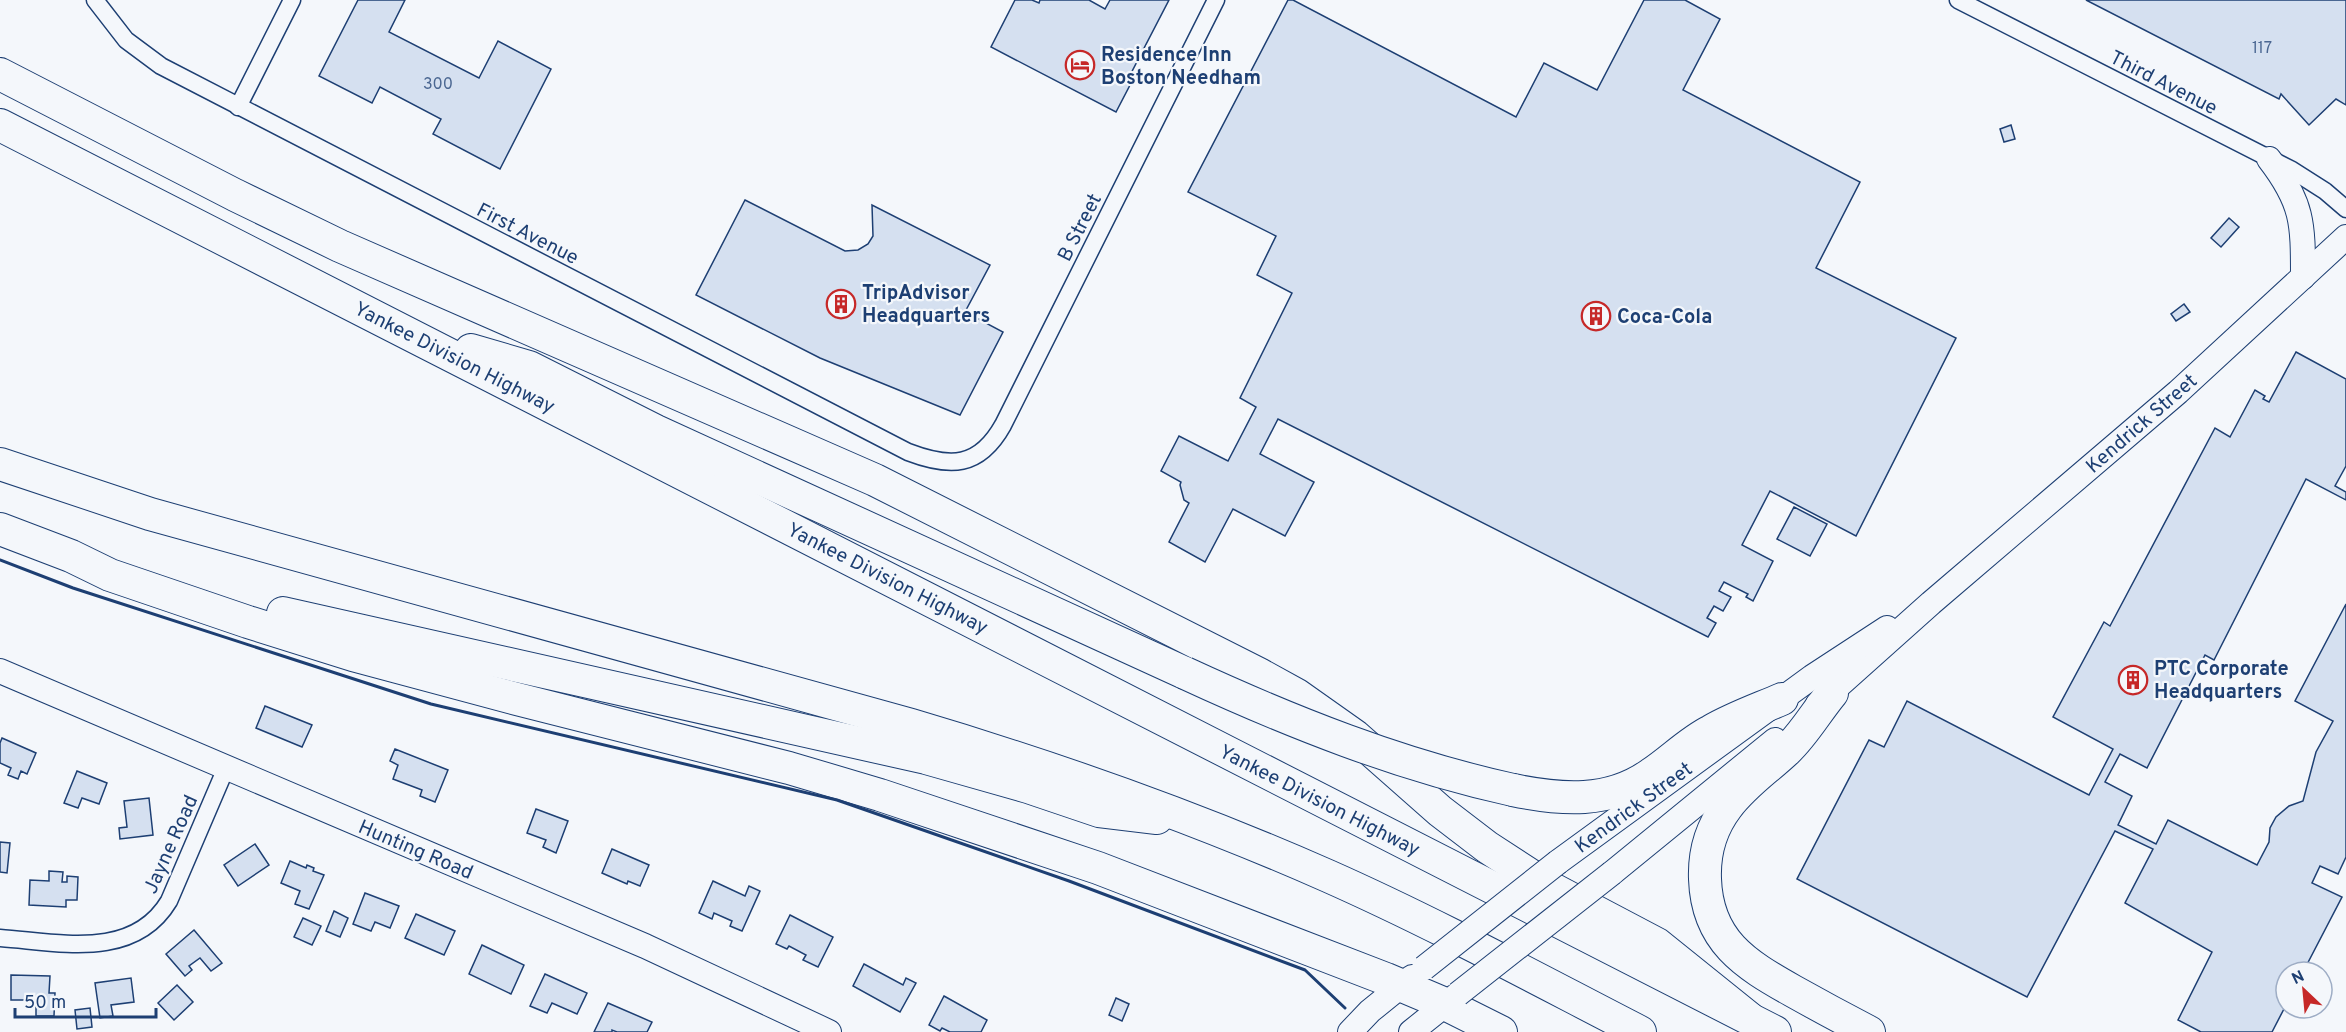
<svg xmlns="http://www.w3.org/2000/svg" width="2346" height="1032" viewBox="0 0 2346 1032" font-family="Overpass,sans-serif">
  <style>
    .building { fill: #d5e0f0; stroke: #1d3f73; stroke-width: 1.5 }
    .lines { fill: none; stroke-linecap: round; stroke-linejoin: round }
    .street-casing { stroke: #1d3f73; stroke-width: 19 }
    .secondary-casing { stroke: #1d3f73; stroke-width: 26 }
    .highway-casing { stroke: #1d3f73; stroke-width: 34 }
    .street { stroke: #f4f7fb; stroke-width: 16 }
    .secondary { stroke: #f4f7fb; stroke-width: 24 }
    .highway { stroke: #f4f7fb; stroke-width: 32 }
    .secondary-bridge-casing { stroke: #1d3f73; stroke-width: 26; stroke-linecap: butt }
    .highway-bridge-casing { stroke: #1d3f73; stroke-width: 34; stroke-linecap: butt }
    .secondary-bridge { stroke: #f4f7fb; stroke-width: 24 }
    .highway-bridge { stroke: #f4f7fb; stroke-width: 32 }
    .wall { stroke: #1d3f73; stroke-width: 3 }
    .labels { text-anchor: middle; stroke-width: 4.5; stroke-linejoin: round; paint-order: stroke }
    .number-label { font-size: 16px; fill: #4b6792 }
    .poi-label { font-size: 20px; font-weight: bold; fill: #1d3f73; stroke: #f4f7fb; text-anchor: start }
    .street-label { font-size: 20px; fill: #1d3f73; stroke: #f4f7fb }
  </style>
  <rect width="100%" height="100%" fill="#f4f7fb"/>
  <g class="building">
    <path d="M358,0H405L389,32L479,78L498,41L551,69L500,169L433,134L441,119L380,87L372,103L319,76Z"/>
    <path d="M1015,0H1032L1039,3L1040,0H1089L1105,9L1110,0H1169L1126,83L1130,85L1116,112L991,47Z"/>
    <path d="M1288,0H1293L1516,117L1544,63L1597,90L1644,0H1685L1720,19L1683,90L1860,182L1816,268L1956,338L1856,536L1770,491L1742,545L1773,561L1753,601L1746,597L1748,594L1724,582L1719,591L1731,597L1723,611L1714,606L1707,618L1716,623L1708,637L1278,419L1260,454L1314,482L1285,536L1233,509L1205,562L1169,542L1189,503L1184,500L1180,485L1181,482L1161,471L1179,436L1228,461L1256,407L1240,398L1292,293L1257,275L1276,236L1188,192Z"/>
    <path d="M2086,0H2346V105L2336,99L2309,125L2281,94L2279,99Z"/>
    <path d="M2011,125L2015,139L2004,142L2000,129Z"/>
    <path d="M745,200L845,251L858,250L868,244L873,236L872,205L990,265L965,312L1003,332L960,415L820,358L696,295Z"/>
    <path d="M2229,218L2239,227L2221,247L2211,238Z"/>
    <path d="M2184,304L2190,312L2176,321L2171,314Z"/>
    <path d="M2296,352L2346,379V466L2335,486L2346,492V500L2306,479L2214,660L2205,655L2147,768L2120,754L2105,782L2132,796L2118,825L2156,844L2168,820L2257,865L2269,842L2270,828L2276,817L2289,806L2303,801L2316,752L2333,721L2295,701L2346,604V857L2338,874L2320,866L2312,883L2342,897L2303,972H2286V1005L2272,1032H2201L2178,1020L2212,952L2125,903L2153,849L2115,831L2027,997L1797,879L1869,740L1884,747L1907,701L2089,795L2113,749L2053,717L2104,622L2110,626L2215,428L2230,437L2255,390L2265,396L2263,399L2269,402Z"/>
    <path d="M1794,507L1827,524L1810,556L1777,539Z"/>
    <path d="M265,706L312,725L302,747L256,728Z"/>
    <path d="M2,738L36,753L27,774L21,771L18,779L8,775L11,768L0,763V743Z"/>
    <path d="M395,749L448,770L435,802L420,796L422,790L393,779L398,765L390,761Z"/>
    <path d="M77,771L107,783L99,804L82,798L78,808L64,803Z"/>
    <path d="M149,798L153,835L120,839L119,828L127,827L124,801Z"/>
    <path d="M536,809L568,821L556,853L543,847L546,840L527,833Z"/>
    <path d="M0,842L10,843L7,873L0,872Z"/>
    <path d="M255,844L269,865L238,886L224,865Z"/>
    <path d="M612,849L649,865L640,886L628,881L627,884L602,873Z"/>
    <path d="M290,861L306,868L307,865L314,868L313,871L324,875L309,909L295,904L300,891L281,883Z"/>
    <path d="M49,871L63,872L62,882H67V876L78,877L77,900H66V907L29,905L30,880L49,881Z"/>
    <path d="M713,881L745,896L749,886L760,891L742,931L730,926L732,921L714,913L712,919L699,913Z"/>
    <path d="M365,893L399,906L390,928L375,922L371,931L353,924Z"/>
    <path d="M334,911L348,918L340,937L326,931Z"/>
    <path d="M416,914L455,931L444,955L405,938Z"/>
    <path d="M790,915L833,937L818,967L803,960L806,955L789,946L787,949L776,944Z"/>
    <path d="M303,918L321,926L312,945L294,937Z"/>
    <path d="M194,930L222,963L211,971L200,958L189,966L192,970L185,976L166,954Z"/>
    <path d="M482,945L524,965L511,994L469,974Z"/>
    <path d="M864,964L903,985L906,978L916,983L900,1012L853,986Z"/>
    <path d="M545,974L587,993L577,1014L552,1003L547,1013L530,1006Z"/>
    <path d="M11,975L50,976L49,993H55L54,1016H36V1000H11Z"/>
    <path d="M131,978L134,1002L111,1005L113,1016L100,1018L95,983Z"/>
    <path d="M177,985L193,1002L174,1020L158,1003Z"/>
    <path d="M944,996L987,1020L981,1032H950L942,1028L940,1031L929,1025Z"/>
    <path d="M1116,998L1129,1004L1122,1021L1109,1015Z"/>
    <path d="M608,1003L652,1022L647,1032H617L612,1030V1032H594Z"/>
    <path d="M90,1008L92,1027L77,1029L75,1010Z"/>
  </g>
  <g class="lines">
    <g class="street-casing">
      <g id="street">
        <path d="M95,0L126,40L161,66L908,452C950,468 979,468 1003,425L1216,0"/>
        <path d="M1958,0L2292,170L2325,191L2346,209"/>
        <path d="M238,107L292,0"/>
        <path d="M0,938C58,942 133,961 169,901L226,768"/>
      </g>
    </g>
    <g class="secondary-casing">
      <g id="secondary">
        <path d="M2269,159C2303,203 2303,223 2303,277"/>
        <path d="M0,671L645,946L829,1032"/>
        <path d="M1818,704L1931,603L2178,392L2346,237"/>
        <path d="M1558,862L1812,677L1887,628"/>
        <path d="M1612,873L1775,740"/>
        <path d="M1350,1032L1370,1011L1412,977"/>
        <path d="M1411,1032L1456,996"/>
      </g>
    </g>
    <g class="highway-casing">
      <g id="highway">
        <path d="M0,74L235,195L340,246L875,480L1259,674L1297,695L1355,736L1440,811L1487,847L1547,886L1657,944L1749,1018"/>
        <path d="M0,125L1775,1032"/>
        <path d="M471,350L529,367L656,431L1185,673"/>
        <path d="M0,464L150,514L911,725C1053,767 1192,816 1328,876C1434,923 1537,979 1640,1032"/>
        <path d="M0,529L71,556L110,575L248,622L353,655L517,699L789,768L880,795L1098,868L1386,979L1445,1004L1501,1032"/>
        <path d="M283,613L926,758L1028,787L1099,811L1157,818"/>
        <path d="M1832,693C1817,711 1804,734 1787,750C1767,769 1744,784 1727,807C1711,828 1704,853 1705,879C1707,941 1745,964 1793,991C1818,1005 1844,1019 1869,1032"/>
        <path d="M1513,790C1561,800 1609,804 1651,774C1671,761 1689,742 1711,731C1733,718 1759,709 1782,699"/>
      </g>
    </g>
    <use href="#street" class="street"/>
    <use href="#secondary" class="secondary"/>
    <use href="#highway" class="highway"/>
    <g class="secondary-bridge-casing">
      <g id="secondary-bridge">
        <path d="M1424,968L1558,862"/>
        <path d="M1458,994L1612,873"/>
      </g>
    </g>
    <g class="highway-bridge-casing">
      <path id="highway-bridge" d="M1185,673C1291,722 1399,765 1513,790"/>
    </g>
    <use href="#secondary-bridge" class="secondary-bridge"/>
    <use href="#highway-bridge" class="highway-bridge"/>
    <path class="wall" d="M0,560L73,588L431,704L837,800L1069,881L1305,970L1345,1008"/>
  </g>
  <defs>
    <g id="hotel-ring" transform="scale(1.5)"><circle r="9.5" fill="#f4f7fb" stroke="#c62828" stroke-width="1.5"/><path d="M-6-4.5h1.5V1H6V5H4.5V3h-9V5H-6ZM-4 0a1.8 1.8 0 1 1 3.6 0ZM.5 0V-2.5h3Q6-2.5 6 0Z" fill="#c62828"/></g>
    <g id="building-ring" transform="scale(1.5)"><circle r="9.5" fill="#f4f7fb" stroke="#c62828" stroke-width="1.5"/><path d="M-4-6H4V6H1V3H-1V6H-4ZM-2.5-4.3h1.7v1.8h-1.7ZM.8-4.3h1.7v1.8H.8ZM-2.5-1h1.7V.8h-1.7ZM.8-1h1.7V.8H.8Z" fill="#c62828"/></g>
  </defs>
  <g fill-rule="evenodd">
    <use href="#hotel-ring" x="1080" y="65"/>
    <use href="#building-ring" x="841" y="304"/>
    <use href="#building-ring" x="1596" y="316"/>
    <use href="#building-ring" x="2133" y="680"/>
  </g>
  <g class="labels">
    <g class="number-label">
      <text x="2262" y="53">117</text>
      <text x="438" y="89">300</text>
    </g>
    <g class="poi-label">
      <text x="1101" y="61">Residence Inn<tspan x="1101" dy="23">Boston Needham</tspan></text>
      <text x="862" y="299">TripAdvisor<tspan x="862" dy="23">Headquarters</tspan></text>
      <text x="1617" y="323">Coca-Cola</text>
      <text x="2154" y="675">PTC Corporate<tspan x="2154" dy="23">Headquarters</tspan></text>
    </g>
    <g class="street-label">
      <text transform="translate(2164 82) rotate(27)" y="7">Third Avenue</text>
      <text transform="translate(1079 227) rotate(-63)" y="7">B Street</text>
      <text transform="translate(528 233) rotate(27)" y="7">First Avenue</text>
      <text transform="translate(455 357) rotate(27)" y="7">Yankee Division Highway</text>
      <text transform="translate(2141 423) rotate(-41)" y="7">Kendrick Street</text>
      <text transform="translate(888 578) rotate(27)" y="7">Yankee Division Highway</text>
      <text transform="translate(1320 800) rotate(27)" y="7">Yankee Division Highway</text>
      <text transform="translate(1633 807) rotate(-36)" y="7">Kendrick Street</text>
      <text transform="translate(170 844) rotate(-66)" y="7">Jayne Road</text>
      <text transform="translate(416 849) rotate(23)" y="7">Hunting Road</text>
    </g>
  </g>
  <g transform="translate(2304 990) rotate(334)"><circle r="28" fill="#f4f7fb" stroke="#9eadc5" stroke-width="1.5"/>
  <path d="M0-4.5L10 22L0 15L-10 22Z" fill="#c62828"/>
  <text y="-9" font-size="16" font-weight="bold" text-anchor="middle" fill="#1d3f73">N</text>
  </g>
  <path d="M15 1008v9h141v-9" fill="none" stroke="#1d3f73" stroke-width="3"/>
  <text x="24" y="1008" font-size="18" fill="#1d3f73" stroke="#f4f7fb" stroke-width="4.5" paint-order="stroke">50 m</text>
</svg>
